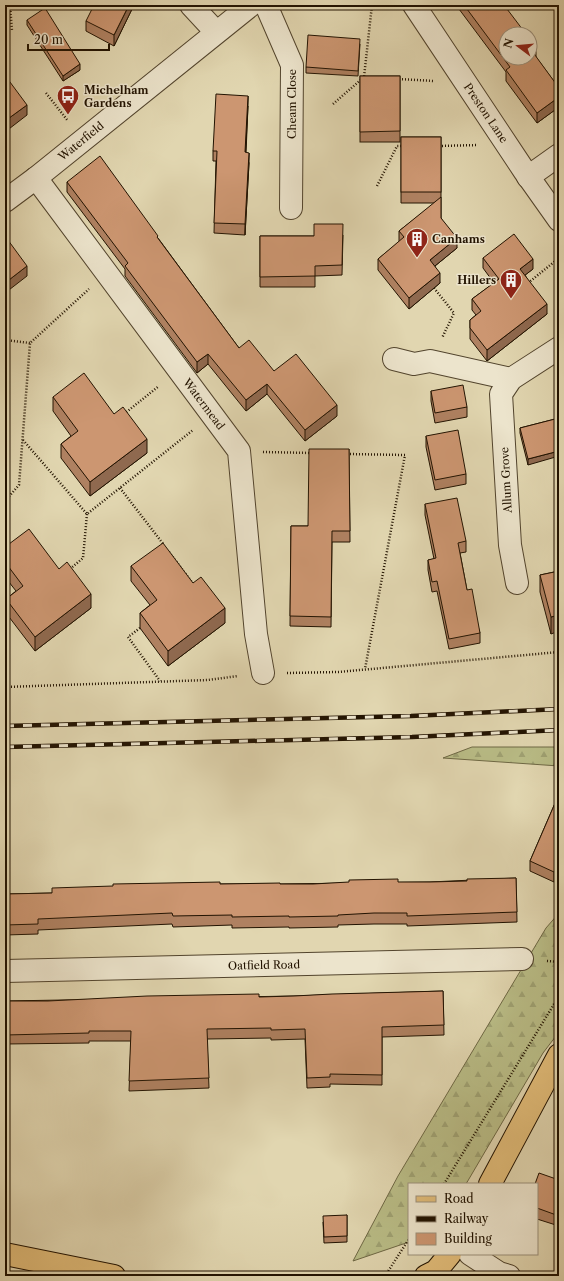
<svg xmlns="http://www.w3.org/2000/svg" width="564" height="1281" viewBox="0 0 564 1281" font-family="'Libre Caslon Text',serif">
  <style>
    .forest { fill: url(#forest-firs); stroke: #6e6844 }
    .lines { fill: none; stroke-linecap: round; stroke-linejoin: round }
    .minor-casing { stroke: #52442d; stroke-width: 24 }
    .major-casing { stroke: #221301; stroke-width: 24 }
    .path { stroke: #221301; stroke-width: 2.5; stroke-dasharray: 1 2; stroke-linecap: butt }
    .minor { stroke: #ece4cc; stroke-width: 22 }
    .major { stroke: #e0bb78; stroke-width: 22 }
    .rail-casing { stroke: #221301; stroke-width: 4.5 }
    .rail { stroke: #ece4cc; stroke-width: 3; stroke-dasharray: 9; stroke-linecap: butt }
    .wall { fill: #af8161; stroke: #221301 }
    .shaded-wall { fill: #8f694f; stroke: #221301 }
    .building { fill: #cc9671; stroke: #221301 }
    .labels { text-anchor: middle; stroke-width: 3; stroke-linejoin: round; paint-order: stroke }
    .poi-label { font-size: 11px; font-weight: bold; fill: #221301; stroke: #ece4cc; text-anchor: start }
    .street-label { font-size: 11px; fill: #221301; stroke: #ece4cc }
  </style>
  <defs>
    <pattern id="forest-firs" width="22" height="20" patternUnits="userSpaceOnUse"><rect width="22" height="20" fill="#b9bc86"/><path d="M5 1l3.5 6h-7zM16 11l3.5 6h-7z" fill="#9fa172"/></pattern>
  </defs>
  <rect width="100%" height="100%" fill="#e1d6b0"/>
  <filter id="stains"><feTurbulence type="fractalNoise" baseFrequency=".005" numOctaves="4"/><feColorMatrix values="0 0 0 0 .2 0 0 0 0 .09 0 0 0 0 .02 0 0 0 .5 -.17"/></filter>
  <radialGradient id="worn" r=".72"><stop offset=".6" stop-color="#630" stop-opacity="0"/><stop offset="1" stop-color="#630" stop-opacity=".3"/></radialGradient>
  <g class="forest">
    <path d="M472,747H559V766L443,758Z"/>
    <path d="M559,913V1032L543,1053L466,1184H409V1242L353,1261L398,1176L546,928Z"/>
  </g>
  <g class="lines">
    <g class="minor-casing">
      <g id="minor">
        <path d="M191,5L216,32"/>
        <path d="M266,5L292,65L291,208"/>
        <path d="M414,5L525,172L559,220"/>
        <path d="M528,177L559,155"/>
        <path d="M36,178L239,451L256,634L263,673"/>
        <path d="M5,201L36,178L251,5"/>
        <path d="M394,359L414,364L430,361L511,379"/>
        <path d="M517,583L510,545L501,394L511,379L559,348"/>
        <path d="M5,971L522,959"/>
        <path d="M470,1254L499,1273L509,1276"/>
      </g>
    </g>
    <g class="major-casing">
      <g id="major">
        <path d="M490,1184L559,1055"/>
        <path d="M5,1254L114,1276"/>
        <path d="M426,1276L436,1271L450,1254"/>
      </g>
    </g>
    <g class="path">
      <path d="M10,5L12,31"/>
      <path d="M399,79L434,81"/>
      <path d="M46,93L68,121"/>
      <path d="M333,104L364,77L372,5"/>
      <path d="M439,146L478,145"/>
      <path d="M377,186L397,146H404"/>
      <path d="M528,283L559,258"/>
      <path d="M434,288L454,313L442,338"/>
      <path d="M5,340L30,343"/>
      <path d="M124,414L159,386"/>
      <path d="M23,440L87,514L193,430"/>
      <path d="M263,452L312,453"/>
      <path d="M347,454L405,455L365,669"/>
      <path d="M120,488L164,545"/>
      <path d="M5,501L19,485L30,343L89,289"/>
      <path d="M169,552L194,585"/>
      <path d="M70,569L83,558L87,514"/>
      <path d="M140,628L128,637L160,681"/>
      <path d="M287,673L338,672L559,652"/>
      <path d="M5,687L208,680L238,676"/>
      <path d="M547,961L559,962"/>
      <path d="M444,1184L559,996"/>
      <path d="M385,1276L409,1239"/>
    </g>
    <use href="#minor" class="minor"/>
    <use href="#major" class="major"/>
    <g class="rail-casing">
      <g id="rail">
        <path d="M5,726L411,716L559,709"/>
        <path d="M5,747L412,737L559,730"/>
      </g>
    </g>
    <use href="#rail" class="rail"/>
  </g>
  <g class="wall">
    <path d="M134,5L114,46L86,31V21Z"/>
    <path d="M456,5H504L536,57L559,88V107L537,123L506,81V72Z"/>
    <path d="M27,20L80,70L63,81L27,25Z"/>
    <path d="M360,44L358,76L306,73V67Z"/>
    <rect x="360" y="76" width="40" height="66"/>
    <path d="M248,106L246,153L249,163L245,235L214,233L216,161H213V151Z"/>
    <path d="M401,137H441V218L457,248L435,266L440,283L409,309L378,270V259L399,242V231L435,203H401Z"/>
    <path d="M67,182L158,238L239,348L274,371L337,416L305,441L267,394L246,411L208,364L197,373L125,276V269L67,192Z"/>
    <path d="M343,235L342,275L315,276V287H260V236H314Z"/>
    <path d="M483,258L533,269L525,275L547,314L487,361L470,339V320L476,315L472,310V299L494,283L483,268Z"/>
    <path d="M431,391L467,407V417L435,423L431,401Z"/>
    <path d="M53,397L114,414L147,453L90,496L61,458V444L71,436L53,411Z"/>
    <path d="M559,418L528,465L520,433V428Z"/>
    <path d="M426,436L466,474V484L435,490L426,447Z"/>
    <path d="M349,449L350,542H332L331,627L290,626L291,526H308Z"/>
    <path d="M425,504L466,541V552L460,553L467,590L480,633V643L449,649L437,591L432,592L428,570V560L434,559L425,515Z"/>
    <path d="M5,547L59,569L91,608L35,651L6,613V599L16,591L5,577Z"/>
    <path d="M131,566L193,583L225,623L168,666L140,628V613L150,605L131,581Z"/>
    <path d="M559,571L551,634L540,592V575Z"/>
    <path d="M559,794V871L554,882L530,871V861Z"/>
    <path d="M516,878L517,922L407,926V924H374L338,925V927L289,928V927L232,928V925L173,927L172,924L38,930V934L5,935V894L52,893L220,884H280L430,882Z"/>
    <path d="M443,991L444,1035L382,1037V1085L330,1084V1087L307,1088L305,1039L271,1040V1038L207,1039L209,1088L129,1091L131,1041H89V1043L5,1044V1001L294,996Z"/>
    <path d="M559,1180V1226L537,1219V1184Z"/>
    <path d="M347,1215V1242L324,1243L323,1222Z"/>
  </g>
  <g class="shaded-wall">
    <path d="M129,5H134L114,46V35Z"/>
    <path d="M536,48V59L532,51Z"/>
    <path d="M80,64V70L63,81V76Z"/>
    <path d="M248,96V106L245,163V152Z"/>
    <path d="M559,97V107L537,123V113Z"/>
    <path d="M27,105V115L5,132V121Z"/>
    <path d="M249,153V163L245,235V224Z"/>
    <path d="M457,238V248L430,270V260Z"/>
    <path d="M533,259V269L520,279V269Z"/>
    <path d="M27,266V276L5,293V283Z"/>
    <path d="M440,273V283L409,309V298Z"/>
    <path d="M547,304V314L487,361V350Z"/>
    <path d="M208,354V364L197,373V362Z"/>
    <path d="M267,384V394L246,411V400Z"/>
    <path d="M337,405V416L305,441V430Z"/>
    <path d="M147,439V453L90,496V482Z"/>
    <path d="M559,451V456L528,465V459Z"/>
    <path d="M91,594V608L35,651V637Z"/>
    <path d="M225,608V623L168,666V651Z"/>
    <path d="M559,615V631L551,634V617Z"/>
    <path d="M559,861V871L554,882V872Z"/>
  </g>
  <g class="building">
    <path d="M94,5H129L114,35L86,21Z"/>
    <path d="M464,5H504L526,34H506V58H530V40L536,48L532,51L559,88V97L537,113L506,70L510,67Z"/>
    <path d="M45,8L80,64L63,76L27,20Z"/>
    <path d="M308,35L360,39L358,71L306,67Z"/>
    <path d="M360,76H400V131L360,132Z"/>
    <path d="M7,78L27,105L5,121V80Z"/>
    <path d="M216,94L248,96L245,152L249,153L245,224L214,223L217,151H213Z"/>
    <rect x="401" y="137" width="40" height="55"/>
    <path d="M100,156L158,236L157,237L239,348L249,340L274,371L296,354L337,405L305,430L267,384L246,400L208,354L197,362L125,266L128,263L67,182Z"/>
    <path d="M441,197V218L457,238L430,260L440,273L409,298L378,259L404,237L399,231Z"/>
    <path d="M314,224H343L342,265L315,266V276L260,277V236H314Z"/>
    <path d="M514,234L533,259L520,269L547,304L487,350L470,328V320L481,311L472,299L499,279L483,258Z"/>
    <path d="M5,236L27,266L5,283Z"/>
    <path d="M84,373L114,414L123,407L147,439L90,482L61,444L78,431L53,397Z"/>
    <path d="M463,385L467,407L435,413L431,391Z"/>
    <path d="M559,418V451L528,459L520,428Z"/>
    <path d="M458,430L466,474L435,480L426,436Z"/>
    <path d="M309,449H349L350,531H332L331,617L290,616L291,526H308Z"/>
    <path d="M457,498L466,541L458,543L467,590L472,589L480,633L449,639L437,581L432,582L428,560L436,558L425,504Z"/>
    <path d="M29,529L59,569L67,562L91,594L35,637L6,599L23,586L5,562V547Z"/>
    <path d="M163,543L193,583L201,577L225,608L168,651L140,613L157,600L131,566Z"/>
    <path d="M559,571V615L551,617L540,575Z"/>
    <path d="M559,794V861L554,872L530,861Z"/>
    <path d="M516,878L517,912L407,916V913H374L338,915V916L289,917V916L232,917V915L173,916L172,913L38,919V924L5,925V894L52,893V888L113,886V884L220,882V884L280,883V884H313L349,882V880L398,879V882H430L467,881V879Z"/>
    <path d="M443,991L444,1025L382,1027V1075L330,1074V1077L307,1078L305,1029L271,1030V1028L207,1029L209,1078L129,1081L131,1031H89V1033L5,1035V1001H48L147,996L259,994V997L294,996L332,994Z"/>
    <path d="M539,1173L559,1180V1216L537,1208V1184H535Z"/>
    <path d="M347,1215V1236L324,1237L323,1216Z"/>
  </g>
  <defs>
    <g id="bus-pin" transform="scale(1.15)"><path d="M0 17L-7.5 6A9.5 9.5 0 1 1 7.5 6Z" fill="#8f2418" stroke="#ece4cc"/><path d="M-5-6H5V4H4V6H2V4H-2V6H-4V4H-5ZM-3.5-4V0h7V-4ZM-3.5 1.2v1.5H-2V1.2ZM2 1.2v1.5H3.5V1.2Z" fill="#fff"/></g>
    <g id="building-pin" transform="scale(1.15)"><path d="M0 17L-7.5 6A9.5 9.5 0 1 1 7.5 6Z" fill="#8f2418" stroke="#ece4cc"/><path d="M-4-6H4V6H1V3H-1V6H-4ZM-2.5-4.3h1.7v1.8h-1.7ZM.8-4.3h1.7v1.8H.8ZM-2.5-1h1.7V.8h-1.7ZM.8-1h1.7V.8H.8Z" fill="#fff"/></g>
  </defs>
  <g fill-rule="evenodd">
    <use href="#bus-pin" x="68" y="96"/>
    <use href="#building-pin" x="417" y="239"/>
    <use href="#building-pin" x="511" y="280"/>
  </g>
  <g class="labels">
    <g class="poi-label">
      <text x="84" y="94">Michelham<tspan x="84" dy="13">Gardens</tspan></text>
      <text x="432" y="243">Canhams</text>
      <text x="496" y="284" text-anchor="end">Hillers</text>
    </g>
    <g class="street-label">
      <text transform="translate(292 104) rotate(-90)" y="4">Cheam Close</text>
      <text transform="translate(486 113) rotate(56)" y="4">Preston Lane</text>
      <text transform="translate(81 141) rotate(-39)" y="4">Waterfield</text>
      <text transform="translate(204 404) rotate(53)" y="4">Watermead</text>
      <text transform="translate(506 480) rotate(-93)" y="4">Allum Grove</text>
      <text transform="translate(264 965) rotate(-1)" y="4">Oatfield Road</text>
    </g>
  </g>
  <rect width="564" height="1281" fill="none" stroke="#e1d6b0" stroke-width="20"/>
  <rect x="6" y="6" width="552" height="1269" fill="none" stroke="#221301" stroke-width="2"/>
  <rect x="10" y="10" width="544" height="1261" fill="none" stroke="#221301"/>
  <rect x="408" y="1183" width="130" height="72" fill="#ece4cc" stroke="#9b907b"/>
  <rect x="416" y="1196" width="20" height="6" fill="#e0bb78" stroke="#9b907b"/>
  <text x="444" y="1203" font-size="12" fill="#221301">Road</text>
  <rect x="416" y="1216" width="20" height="6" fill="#221301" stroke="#9b907b"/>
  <text x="444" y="1223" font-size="12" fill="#221301">Railway</text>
  <rect x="416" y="1233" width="20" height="12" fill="#cc9671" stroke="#9b907b"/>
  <text x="444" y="1243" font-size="12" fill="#221301">Building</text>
  <g transform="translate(518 46) rotate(286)"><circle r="19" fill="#ece4cc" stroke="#9b907b"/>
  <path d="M0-3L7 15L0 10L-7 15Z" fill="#8f2418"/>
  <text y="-6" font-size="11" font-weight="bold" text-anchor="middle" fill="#221301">N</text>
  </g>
  <path d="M28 44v6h81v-6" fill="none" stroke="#221301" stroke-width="2"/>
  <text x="34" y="44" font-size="12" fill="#221301" stroke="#ece4cc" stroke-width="3" paint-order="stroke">20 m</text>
  <rect width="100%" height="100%" filter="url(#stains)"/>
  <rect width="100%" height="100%" fill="url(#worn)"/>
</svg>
